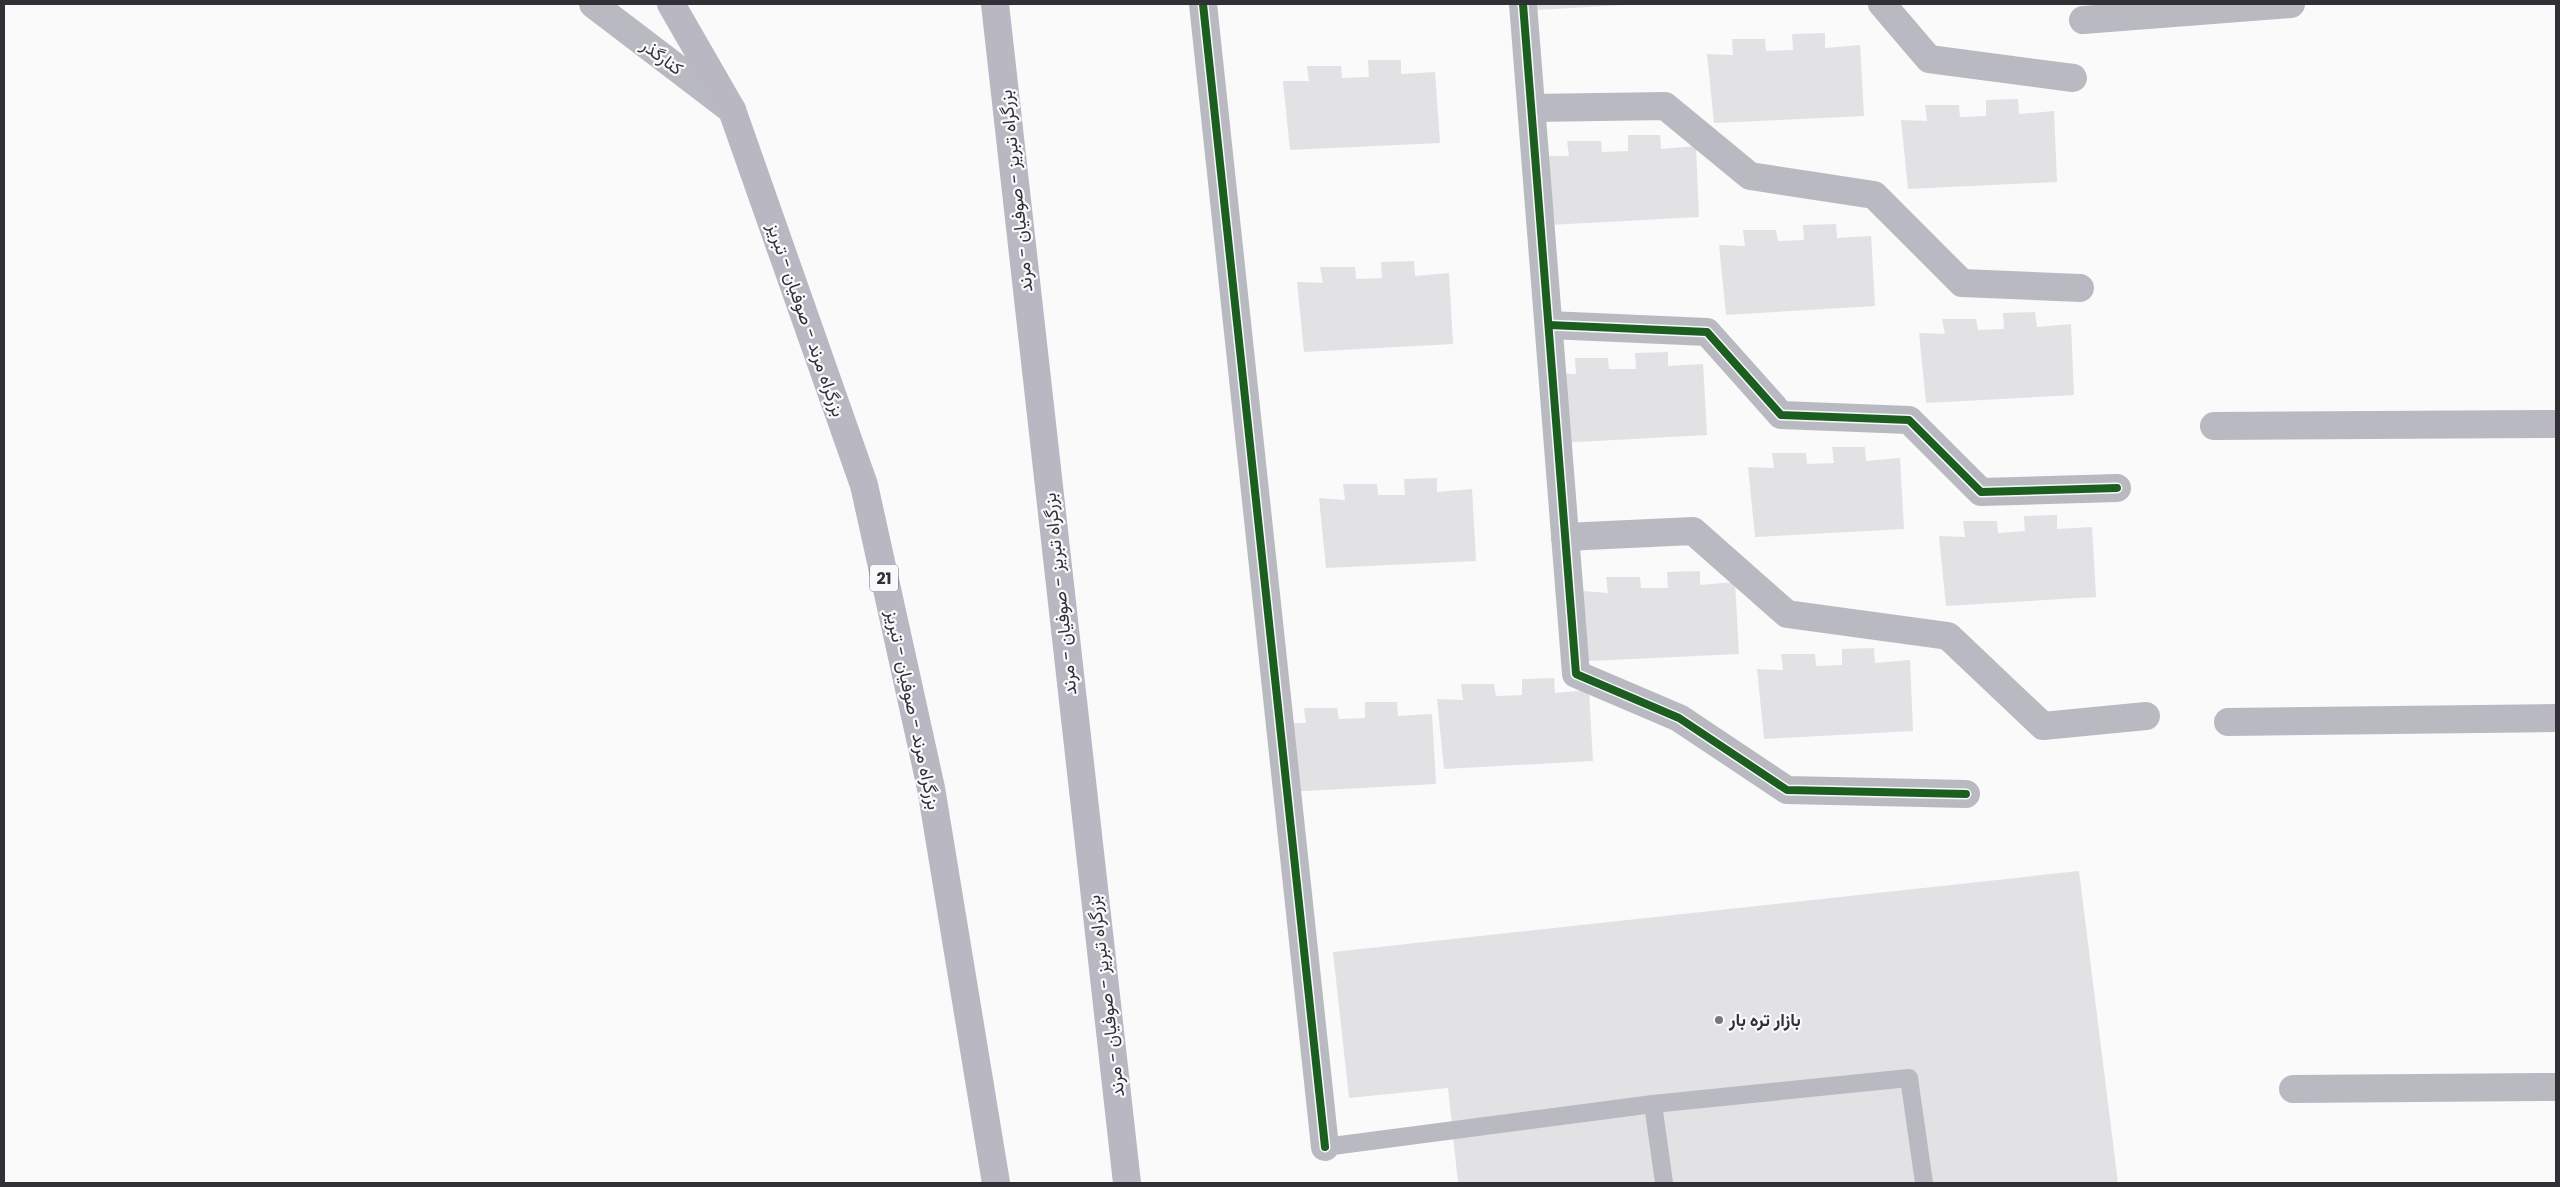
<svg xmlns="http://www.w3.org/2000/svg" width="2560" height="1187" viewBox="0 0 2560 1187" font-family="Poppins,Vazirmatn,sans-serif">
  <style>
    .building { fill: #e2e2e5 }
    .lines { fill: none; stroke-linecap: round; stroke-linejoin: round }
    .service { stroke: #b9b9c2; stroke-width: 18 }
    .minor { stroke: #b9b9c2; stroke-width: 28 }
    .tertiary { stroke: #b9b9c2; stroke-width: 28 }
    .trunk { stroke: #b8b7c2; stroke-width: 28 }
    .cycleway-casing { stroke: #f9f9fc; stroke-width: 11 }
    .cycleway { stroke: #1b5e20; stroke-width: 8 }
    .poi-dot { fill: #77777c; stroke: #f9f9fc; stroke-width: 2 }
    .labels { text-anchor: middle; stroke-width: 4.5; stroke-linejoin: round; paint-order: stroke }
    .shield { fill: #f9f9fc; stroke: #6d6c72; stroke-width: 1 }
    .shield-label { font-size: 16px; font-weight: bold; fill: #313037 }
    .street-label { font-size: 18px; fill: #313037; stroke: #f9f9fc }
    .poi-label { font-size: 18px; font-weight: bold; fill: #313037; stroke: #f9f9fc; text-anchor: start }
  </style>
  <rect width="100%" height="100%" fill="#fafafb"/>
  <g class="building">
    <path d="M1536,4H1625V5L1537,10Z"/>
    <path d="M1825,33V48L1860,45L1864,116L1714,123L1707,54L1733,55L1732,39H1765L1766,51L1793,50L1792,34Z"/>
    <path d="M1368,60H1401V74L1435,72L1440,143L1290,150L1283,81H1309L1307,66H1341L1342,78L1369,77Z"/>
    <path d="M2018,99L2019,114L2054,111L2057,182L1908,189L1901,120L1927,121L1925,105H1959L1960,117L1986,116V100Z"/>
    <path d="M1628,135H1660L1661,149L1696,146L1699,217L1550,225L1543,156H1569L1567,141H1601L1602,152L1628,151Z"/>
    <path d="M1836,224L1837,238L1871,236L1875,306L1726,315L1719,245L1745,246L1743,230H1776L1778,241L1804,240L1803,225Z"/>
    <path d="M1414,261L1415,276L1449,273L1453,344L1304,352L1297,282L1323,283L1320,267H1355L1356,279L1382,278L1381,262Z"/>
    <path d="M2035,312L2037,327L2071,324L2074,395L1926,403L1919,333L1945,334L1942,319H1976L1978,330L2004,329L2003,313Z"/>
    <path d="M1668,352V366L1703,364L1707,435L1558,443L1550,373L1576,374L1575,358H1608L1609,369H1636L1635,353Z"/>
    <path d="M1832,447H1865L1866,461L1900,458L1904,529L1755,537L1748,467L1774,468L1772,453H1806L1807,464L1834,463Z"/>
    <path d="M1437,478V492L1472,489L1476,561L1326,568L1319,498L1345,500L1343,484H1377L1378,495H1405L1404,479Z"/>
    <path d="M2057,515V529L2092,527L2096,597L1946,606L1939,536L1965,537L1963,521H1997L1998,533L2025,531L2024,516Z"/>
    <path d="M1700,571V585L1735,582L1739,654L1589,661L1582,591L1608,593L1606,577H1640L1641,588H1668L1667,572Z"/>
    <path d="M1874,648L1875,663L1910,660L1913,731L1764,739L1757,669L1783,670L1781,654H1815L1816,666L1842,665V649Z"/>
    <path d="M1554,678L1555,693L1589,690L1593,761L1444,769L1437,699L1463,700L1461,684H1494L1496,696L1522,695V679Z"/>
    <path d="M1365,702H1397L1398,716L1432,714L1436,784L1287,792L1280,723H1306L1304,708H1337L1339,719L1365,718Z"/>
    <path d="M2079,871L2118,1183H1458L1448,1088L1349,1098L1333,952Z"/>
  </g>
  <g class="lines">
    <g class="service">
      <path d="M1325,1147L1653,1104"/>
      <path d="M1664,1183L1653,1104L1909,1078L1924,1183"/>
    </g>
    <g class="minor">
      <path d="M1523,4L1576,674L1679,718L1787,790L1966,794"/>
      <path d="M1882,4L1929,59L2073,78"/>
      <path d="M2083,20L2291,4"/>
      <path d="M1532,108L1665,106L1750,176L1874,195L1962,283L2080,288"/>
      <path d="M1549,325L1707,332L1781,415L1909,420L1981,492L2117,488"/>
      <path d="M2214,426L2556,424"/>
      <path d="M1565,537L1693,531L1787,614L1948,636L2043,726L2146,716"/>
      <path d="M2228,722L2556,718"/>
      <path d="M2293,1089L2556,1087"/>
    </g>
    <g class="tertiary">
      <path d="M593,4L732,110"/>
      <path d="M1203,4L1325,1147"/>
    </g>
    <g class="trunk">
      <path d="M671,4L732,110L864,485L931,788L996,1183"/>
      <path d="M995,4L1127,1183"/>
    </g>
    <g class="cycleway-casing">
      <g id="cycleway">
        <path d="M1203,4L1325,1147"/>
        <path d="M1523,4L1576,674L1679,718L1787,790L1966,794"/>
        <path d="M1549,325L1707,332L1781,415L1909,420L1981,492L2117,488"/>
      </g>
    </g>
    <use href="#cycleway" class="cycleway"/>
  </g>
  <circle class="poi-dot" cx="1719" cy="1020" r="5"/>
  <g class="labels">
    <rect class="shield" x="870" y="564.5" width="28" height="27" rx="4"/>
    <g class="shield-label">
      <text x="884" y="584">21</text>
    </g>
    <g class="street-label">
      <text transform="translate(662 57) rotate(37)" y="6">کنارگذر</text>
      <text transform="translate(1016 191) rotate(-96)" y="6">بزرگراه تبریز - صوفیان - مرند</text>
      <text transform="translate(806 320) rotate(71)" y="6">بزرگراه مرند - صوفیان - تبریز</text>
      <text transform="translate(1060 594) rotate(-96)" y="6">بزرگراه تبریز - صوفیان - مرند</text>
      <text transform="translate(913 710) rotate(78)" y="6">بزرگراه مرند - صوفیان - تبریز</text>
      <text transform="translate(1106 996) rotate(-97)" y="6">بزرگراه تبریز - صوفیان - مرند</text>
    </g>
    <g class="poi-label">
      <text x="1729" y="1026">بازار تره بار</text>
    </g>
  </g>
  <rect width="2560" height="1187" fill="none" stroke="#313037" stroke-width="10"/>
</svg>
